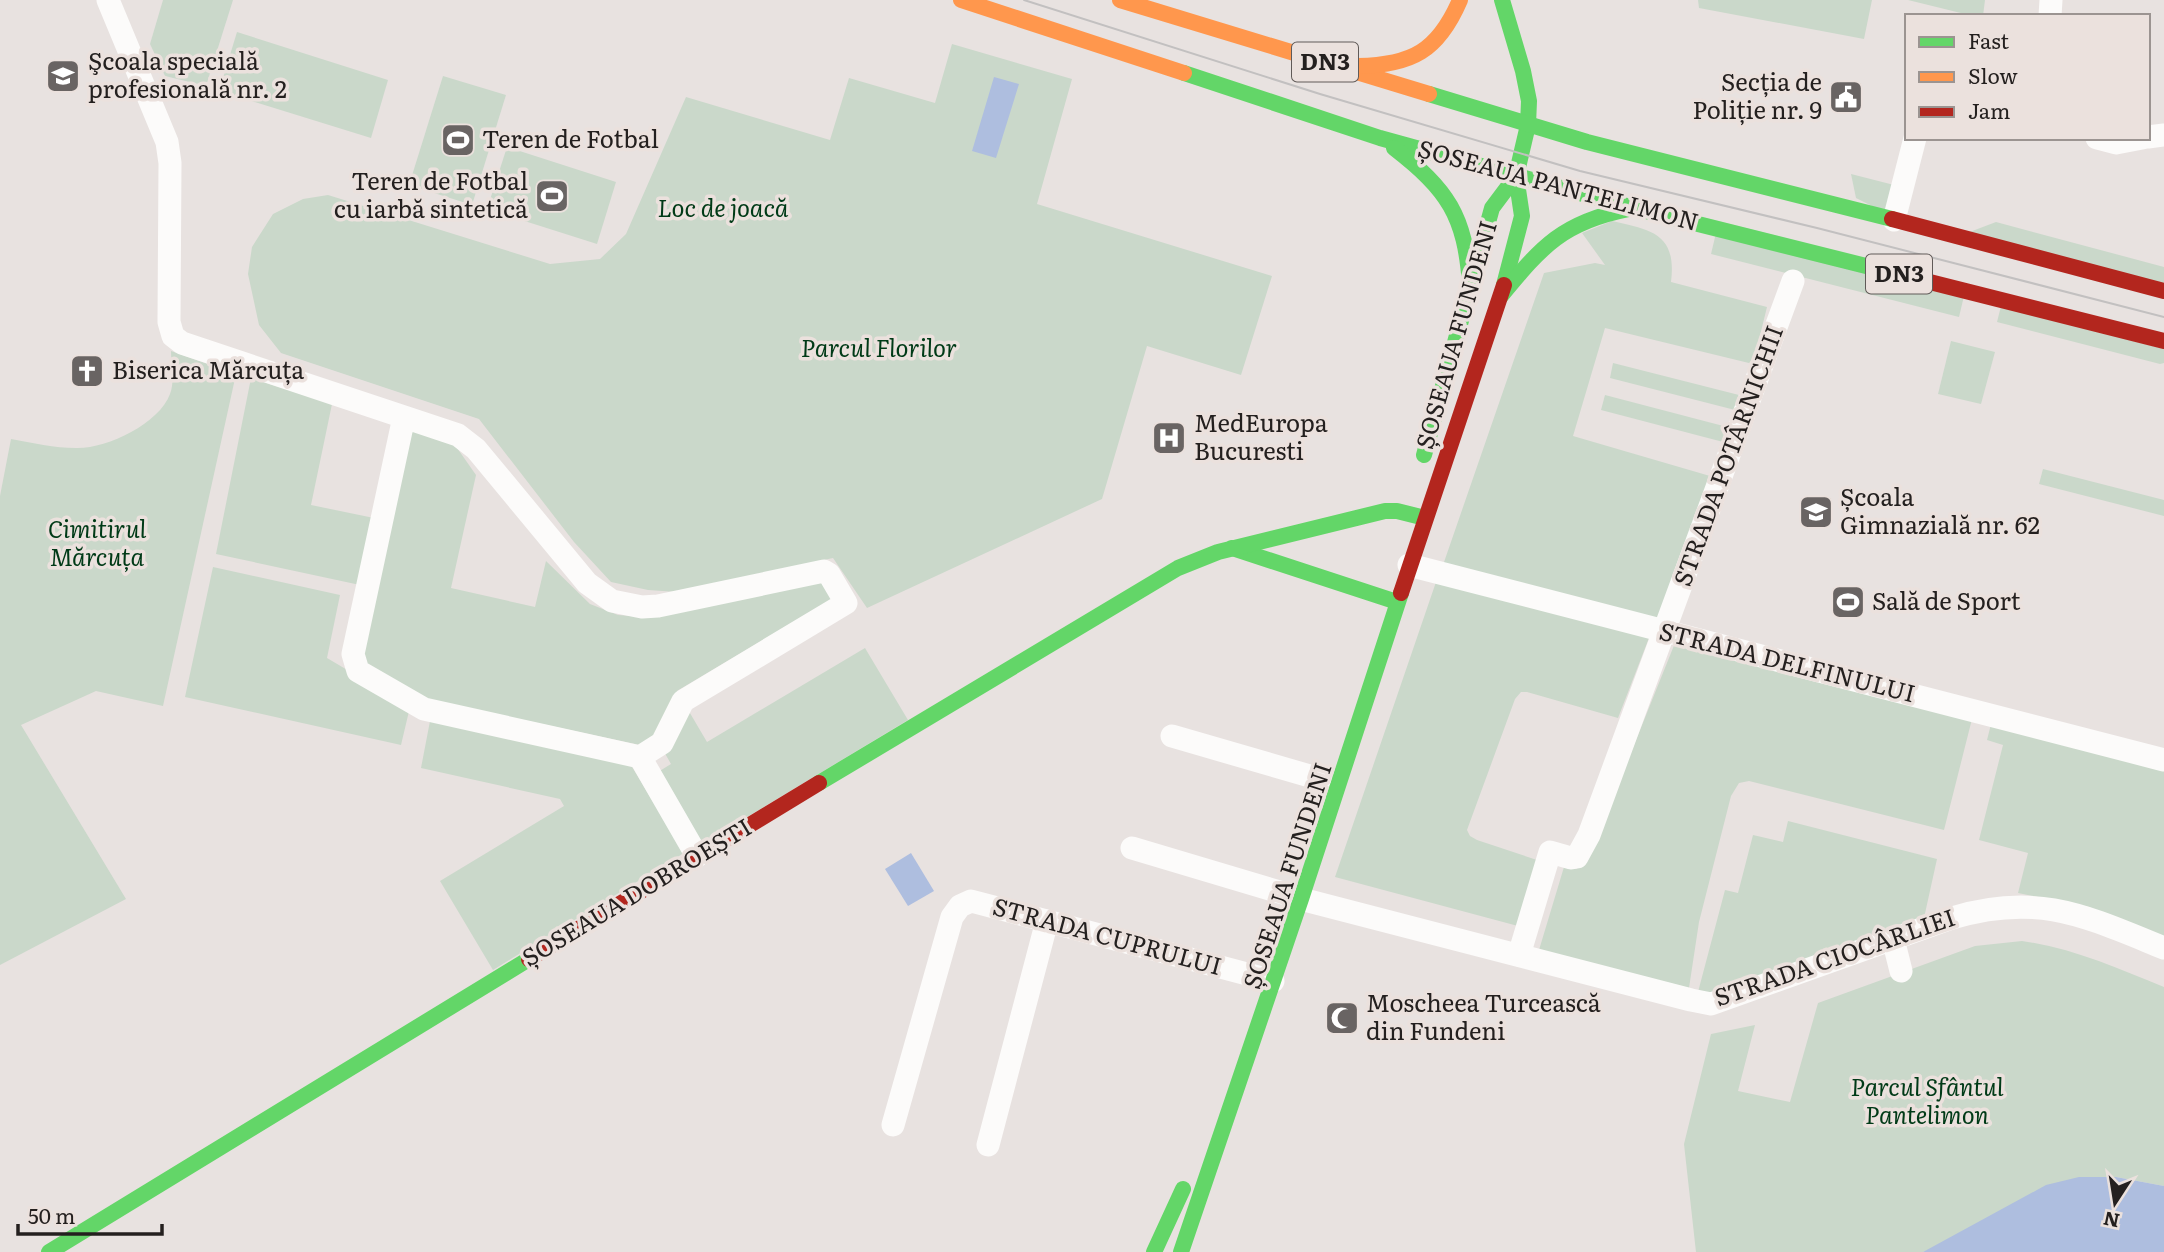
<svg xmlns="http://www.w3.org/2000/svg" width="2164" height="1252" viewBox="0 0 2164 1252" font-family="Literata,serif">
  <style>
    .green { fill: #cad8ca }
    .water { fill: #aebedf }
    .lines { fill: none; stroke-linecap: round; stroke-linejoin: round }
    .street { stroke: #fcfbfa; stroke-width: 23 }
    .fast { stroke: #63d668; stroke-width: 16 }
    .slow { stroke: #ff974d; stroke-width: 16 }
    .jam { stroke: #b3261e; stroke-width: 16 }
    .tram { stroke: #c2c0c0; stroke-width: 2 }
    .labels { text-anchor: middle; stroke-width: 7; stroke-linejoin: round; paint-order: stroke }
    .shield { fill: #ebe1dd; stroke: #605a58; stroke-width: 2 }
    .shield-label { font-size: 23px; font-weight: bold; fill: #24201f }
    .poi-label { font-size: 24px; fill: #24201f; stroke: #ebe1dd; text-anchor: start }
    .street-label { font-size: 24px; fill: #24201f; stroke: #ebe1dd }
    .park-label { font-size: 24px; font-style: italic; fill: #003a17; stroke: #ebe1dd }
  </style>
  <rect width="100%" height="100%" fill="#e8e2e0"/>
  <g class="green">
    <path d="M163,0H233L206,86L165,76L150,44Z"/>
    <path d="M1698,0H1872L1864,39L1699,8Z"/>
    <path d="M1908,0H1985L1983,16H1973Z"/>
    <path d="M237,32L388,80L371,138L219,91Z"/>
    <path d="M952,44L1072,79L1037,204L1272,276L1241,375L1147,346L1102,499L867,608L833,558L677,592L648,590L611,582L574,542L479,419L281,353L259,325L248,274L252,247L273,214L303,199L328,195L550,264L600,259L626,234L686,97L830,140L849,78L935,103Z"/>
    <path d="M443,76L506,95L472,205L409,185Z"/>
    <path d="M507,147L616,182L597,244L487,209Z"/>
    <path d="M1851,174L1898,186L1890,215L1856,198Z"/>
    <path d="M1612,221C1651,230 1677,233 1671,282L1767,307L1753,364L1605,328L1573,436L1710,476L1659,619L1443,565L1544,273L1595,263L1605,265L1582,233Z"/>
    <path d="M1996,222L2164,267V285L1967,233Z"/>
    <path d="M1716,233L1964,296L1959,317L1711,254Z"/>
    <path d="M2001,306L2164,349V363L2160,364L1997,322Z"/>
    <path d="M1951,341L1995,352L1981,404L1938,394Z"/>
    <path d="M171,351L236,374L163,706L96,691L21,725L126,899L0,965V496L11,439C32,443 55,448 76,448C106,449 159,424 170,394C175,382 171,364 171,351Z"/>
    <path d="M1613,363L1739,395L1735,410L1610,378Z"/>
    <path d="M251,378L332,404L311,505L374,518L360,585L216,554Z"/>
    <path d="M1605,395L1731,428L1727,443L1601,410Z"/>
    <path d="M407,428L455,445L476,475L451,588L535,607L546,561L590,604L618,615L647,617L823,578L835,597L677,691L707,742L865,648L908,720L702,844L658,772L671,764L663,750L426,699L367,666L362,658Z"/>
    <path d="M2043,469L2164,500V516L2039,484Z"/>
    <path d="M213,567L340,595L327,658L410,707L401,745L185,697Z"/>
    <path d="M1436,582L1649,638L1618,718L1527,692H1521L1515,699L1467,830L1470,836L1477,840L1537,860L1518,926L1335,877Z"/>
    <path d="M1675,643L1972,719L1944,830L1749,781L1739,783L1731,796L1699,922L1689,988L1539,950L1564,867L1576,869L1587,862Z"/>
    <path d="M430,721L631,765L684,853L493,970L440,881L564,806L560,799L421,768Z"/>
    <path d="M1991,724L2164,768V939L2089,907L2018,893L2028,853L1979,840L2003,745L1987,740Z"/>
    <path d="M1788,821L1937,859L1924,918L1712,995L1698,992L1725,890L1738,893L1753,835L1783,842Z"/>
    <path d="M2022,941C2072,948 2117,968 2164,987V1186L2116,1177L1923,1252H1696L1684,1144L1711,1034L1755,1025L1738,1091L1790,1102L1818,1003L1975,946Z"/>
  </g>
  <g class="water">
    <path d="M994,77L1019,84L996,158L972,151Z"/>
    <path d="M911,853L934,891L908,906L885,869Z"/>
    <path d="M2079,1177H2116L2164,1186V1252H1923L2046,1185Z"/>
  </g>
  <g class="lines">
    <g class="street">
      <path d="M108,0L167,142L170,163L169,322L173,336L182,343L458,435L476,449L587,583L612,601L642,607L658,606L824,571L829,574L846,603L683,701L662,743L640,757L424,709L358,671L353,654L404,417"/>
      <path d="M2050,16L2051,0"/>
      <path d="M2148,137L2164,135"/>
      <path d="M2097,138L2116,143L2142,138"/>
      <path d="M1894,220L1915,138"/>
      <path d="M1409,565L2164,760"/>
      <path d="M1172,736L1320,779"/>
      <path d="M640,757L697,856"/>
      <path d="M1132,848L1283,893"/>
      <path d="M1301,899L1691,1000L1711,1004L1952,918C2038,892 2085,916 2164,948"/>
      <path d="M1893,939L1901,971"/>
      <path d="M1519,955L1550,852L1571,858L1577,857L1589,835L1793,281"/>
      <path d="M893,1125L952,917L960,906L971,901L1273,981"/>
      <path d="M988,1145L1047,921"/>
    </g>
    <g class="fast">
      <path d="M1502,0L1523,71L1529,101L1528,125L1516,176L1522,216L1504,285"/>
      <path d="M1184,73L1380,138L1634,208L1906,276"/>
      <path d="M1429,94L1587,142L1892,219"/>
      <path d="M1394,148C1448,190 1465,215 1470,285"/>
      <path d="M1501,296C1542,246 1563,222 1629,209"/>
      <path d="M1424,455L1492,208L1516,176"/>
      <path d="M1232,548L1397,602"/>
      <path d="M819,783L1178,568L1218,552L1385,511H1397L1425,518"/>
      <path d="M49,1252L529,959"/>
      <path d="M1154,1252L1183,1189"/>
      <path d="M1181,1252L1301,899L1401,593"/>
    </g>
    <g class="slow">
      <path d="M961,0L1184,73"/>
      <path d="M1120,0L1429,94"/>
      <path d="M1358,66C1412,65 1438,51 1460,0"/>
    </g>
    <g class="jam">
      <path d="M1892,219L2164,291"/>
      <path d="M1906,276L2164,341"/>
      <path d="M1401,593L1504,285"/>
      <path d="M529,959L819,783"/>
    </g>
    <path class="tram" d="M1024,0L1320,94L1580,171L1817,228L2164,317"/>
  </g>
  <defs>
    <g id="school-square" transform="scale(1.75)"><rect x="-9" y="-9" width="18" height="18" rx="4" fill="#696463" stroke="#ebe1dd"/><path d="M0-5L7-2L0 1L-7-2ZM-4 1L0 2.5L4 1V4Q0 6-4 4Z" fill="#fff"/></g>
    <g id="civic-square" transform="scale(1.75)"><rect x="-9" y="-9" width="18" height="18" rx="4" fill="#696463" stroke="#ebe1dd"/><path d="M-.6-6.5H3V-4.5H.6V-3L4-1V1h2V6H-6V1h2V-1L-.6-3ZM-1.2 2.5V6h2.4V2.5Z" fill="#fff"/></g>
    <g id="stadium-square" transform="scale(1.75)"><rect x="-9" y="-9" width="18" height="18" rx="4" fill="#696463" stroke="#ebe1dd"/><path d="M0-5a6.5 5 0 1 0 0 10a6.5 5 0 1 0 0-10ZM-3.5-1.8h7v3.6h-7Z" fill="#fff"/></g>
    <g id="church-square" transform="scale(1.75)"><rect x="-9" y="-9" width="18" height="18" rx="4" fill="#696463" stroke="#ebe1dd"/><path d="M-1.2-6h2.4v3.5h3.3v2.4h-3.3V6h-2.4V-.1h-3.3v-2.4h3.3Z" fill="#fff"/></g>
    <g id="hospital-square" transform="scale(1.75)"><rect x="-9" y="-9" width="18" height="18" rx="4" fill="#696463" stroke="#ebe1dd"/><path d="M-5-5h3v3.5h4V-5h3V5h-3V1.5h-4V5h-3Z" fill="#fff"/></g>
    <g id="mosque-square" transform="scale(1.75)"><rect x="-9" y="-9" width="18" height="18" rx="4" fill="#696463" stroke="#ebe1dd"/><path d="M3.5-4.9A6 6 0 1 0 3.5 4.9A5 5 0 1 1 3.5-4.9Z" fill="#fff"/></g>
  </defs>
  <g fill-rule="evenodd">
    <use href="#school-square" x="63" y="76"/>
    <use href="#civic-square" x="1846" y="97"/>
    <use href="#stadium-square" x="458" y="140"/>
    <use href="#stadium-square" x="552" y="196"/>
    <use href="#church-square" x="87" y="371"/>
    <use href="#hospital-square" x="1169" y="438"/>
    <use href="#school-square" x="1816" y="512"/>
    <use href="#stadium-square" x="1848" y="602"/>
    <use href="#mosque-square" x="1342" y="1018"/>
  </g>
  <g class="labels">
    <g class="shield">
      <rect x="1292" y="42.5" width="66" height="39" rx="5"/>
      <rect x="1866" y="254.5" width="66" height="39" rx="5"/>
    </g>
    <g class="shield-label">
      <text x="1325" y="70">DN3</text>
      <text x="1899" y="282">DN3</text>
    </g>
    <g class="poi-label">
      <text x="88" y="70">Şcoala specială<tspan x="88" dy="28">profesională nr. 2</tspan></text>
      <text x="1822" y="91" text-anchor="end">Secția de<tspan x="1822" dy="28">Poliție nr. 9</tspan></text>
      <text x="482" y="148">Teren de Fotbal</text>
      <text x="528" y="190" text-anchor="end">Teren de Fotbal<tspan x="528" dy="28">cu iarbă sintetică</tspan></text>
      <text x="112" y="379">Biserica Mărcuța</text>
      <text x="1194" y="432">MedEuropa<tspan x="1194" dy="28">Bucuresti</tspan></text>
      <text x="1840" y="506">Școala<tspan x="1840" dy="28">Gimnazială nr. 62</tspan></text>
      <text x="1872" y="610">Sală de Sport</text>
      <text x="1366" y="1012">Moscheea Turcească<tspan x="1366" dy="28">din Fundeni</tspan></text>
    </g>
    <g class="street-label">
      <text transform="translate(1558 186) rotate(15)" y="8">ȘOSEAUA PANTELIMON</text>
      <text transform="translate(1457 335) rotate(-74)" y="8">ȘOSEAUA FUNDENI</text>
      <text transform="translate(1729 456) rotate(-70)" y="8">STRADA POTÂRNICHII</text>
      <text transform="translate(1787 663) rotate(14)" y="8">STRADA DELFINULUI</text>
      <text transform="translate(1288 876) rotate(-72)" y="8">ȘOSEAUA FUNDENI</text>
      <text transform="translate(637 893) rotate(-31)" y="8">ȘOSEAUA DOBROEȘTI</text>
      <text transform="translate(1107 937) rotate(15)" y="8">STRADA CUPRULUI</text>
      <text transform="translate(1835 958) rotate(-19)" y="8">STRADA CIOCÂRLIEI</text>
    </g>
    <g class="park-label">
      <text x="723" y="217">Loc de joacă</text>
      <text x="879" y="357">Parcul Florilor</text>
      <text x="97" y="538">Cimitirul<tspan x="97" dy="28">Mărcuța</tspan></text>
      <text x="1927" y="1096">Parcul Sfântul<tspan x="1927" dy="28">Pantelimon</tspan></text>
    </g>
  </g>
  <rect x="1905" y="14" width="245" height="126" fill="#ebe1dd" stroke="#9b9491" stroke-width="2"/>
  <rect x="1919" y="37" width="35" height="10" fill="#63d668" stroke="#9b9491" stroke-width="2"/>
  <text x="1968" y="49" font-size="21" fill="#24201f">Fast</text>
  <rect x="1919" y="72" width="35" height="10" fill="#ff974d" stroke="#9b9491" stroke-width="2"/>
  <text x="1968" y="84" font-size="21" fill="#24201f">Slow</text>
  <rect x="1919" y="107" width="35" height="10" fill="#b3261e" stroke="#9b9491" stroke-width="2"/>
  <text x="1968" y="119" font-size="21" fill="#24201f">Jam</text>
  <g transform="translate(2115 1203) rotate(192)" stroke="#ebe1dd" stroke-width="5" paint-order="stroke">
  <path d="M0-5L12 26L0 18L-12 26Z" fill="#24201f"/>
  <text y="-10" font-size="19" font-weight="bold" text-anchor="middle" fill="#24201f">N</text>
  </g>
  <path d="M18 1224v10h144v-10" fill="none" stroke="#24201f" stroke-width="3.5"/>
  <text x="28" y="1224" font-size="21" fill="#24201f" stroke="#ebe1dd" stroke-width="5" paint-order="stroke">50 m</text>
</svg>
